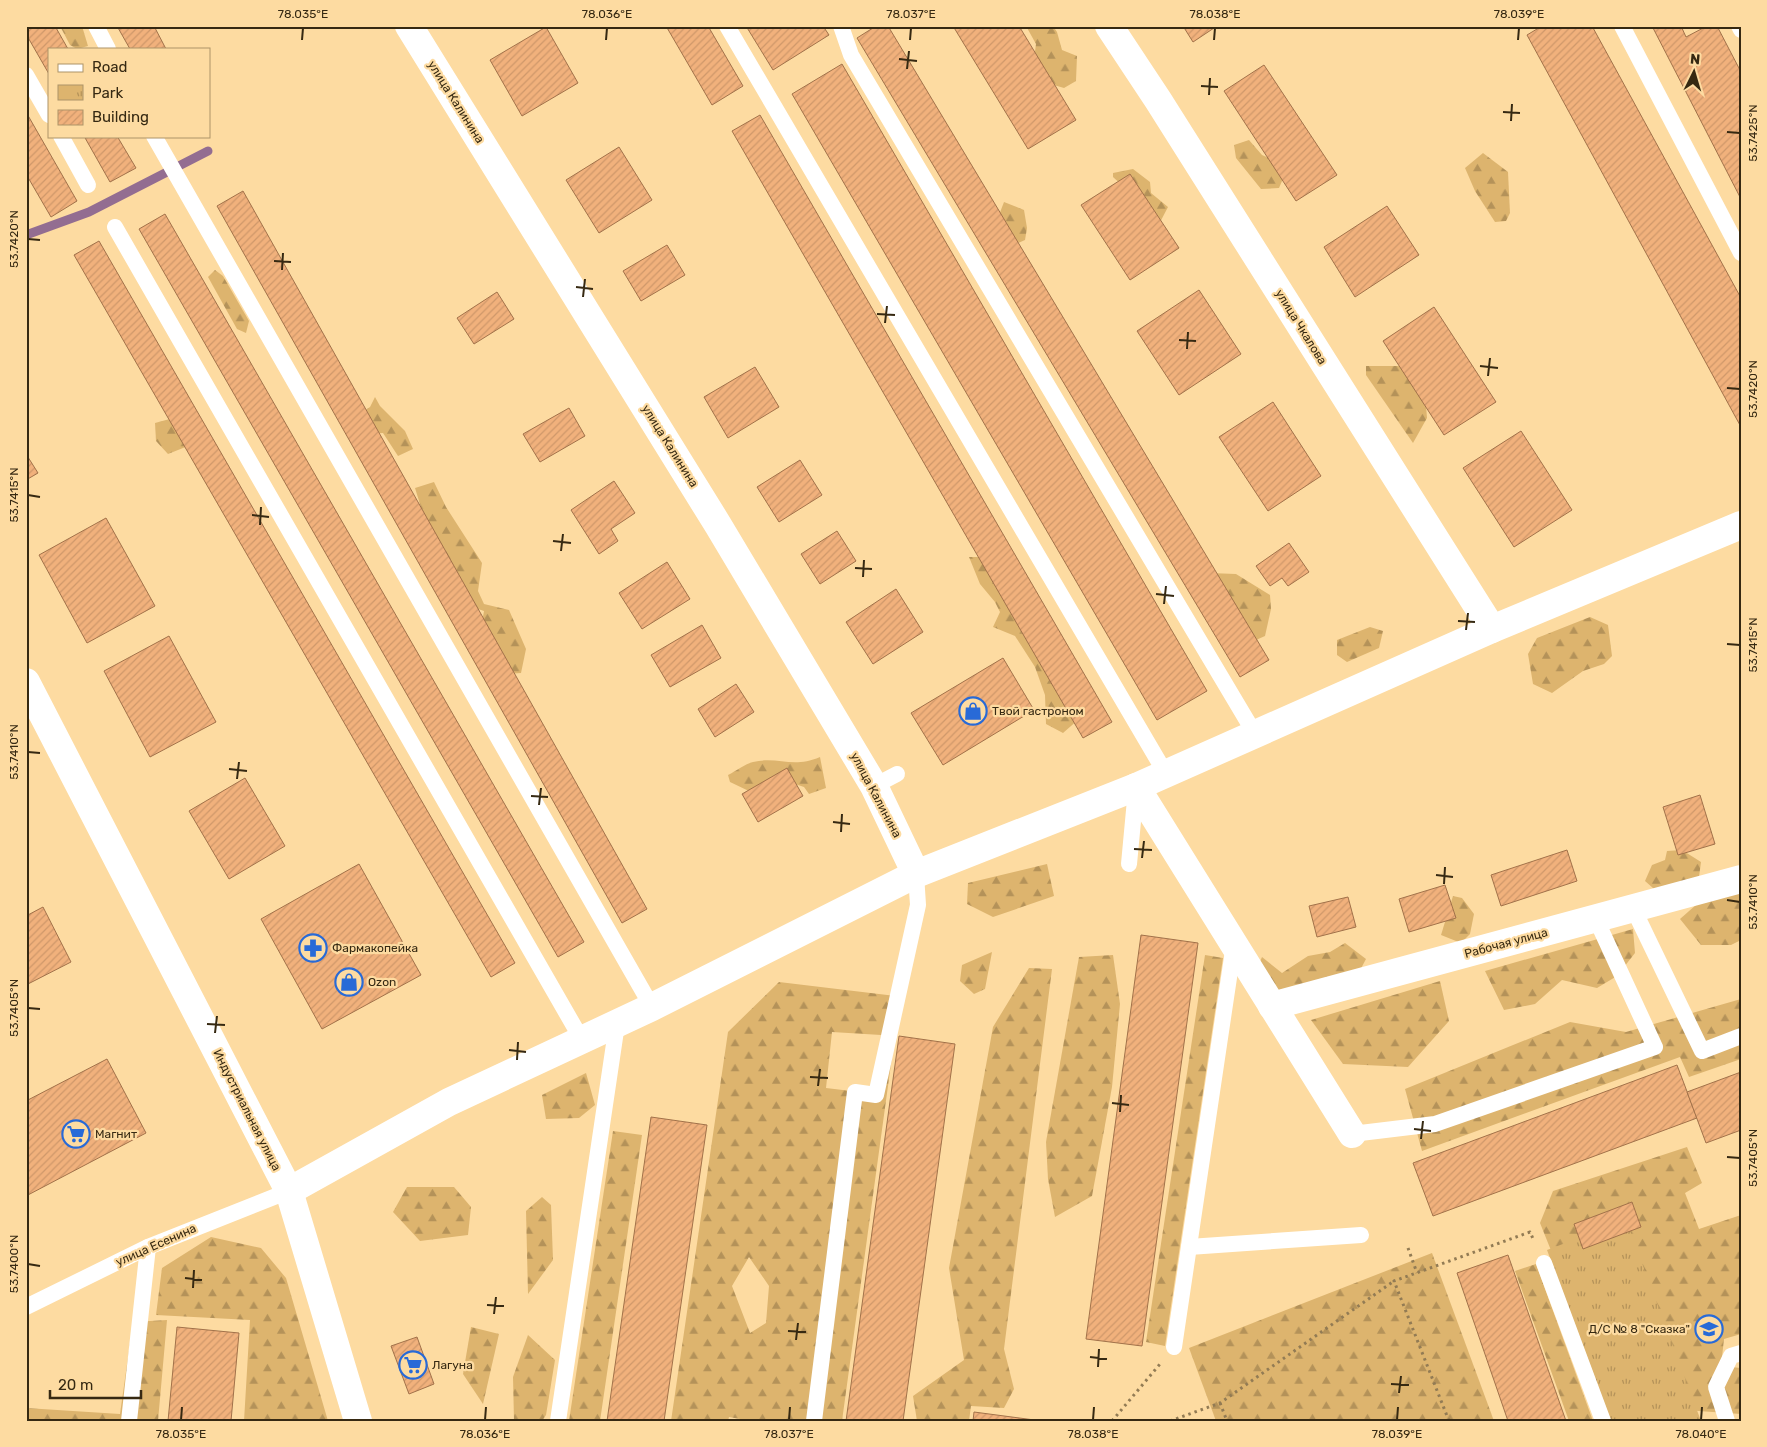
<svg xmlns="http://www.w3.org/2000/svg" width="1767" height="1447" viewBox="0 0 1767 1447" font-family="Rubik,sans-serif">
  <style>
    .forest { fill: url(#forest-firs); fill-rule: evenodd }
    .park { fill: url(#park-tufts) }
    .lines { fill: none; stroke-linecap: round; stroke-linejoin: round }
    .stream { stroke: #936d91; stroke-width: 9 }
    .building { fill: url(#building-hatch); stroke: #a2724a }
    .path { stroke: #927b54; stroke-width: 3; stroke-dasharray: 2.5 4; stroke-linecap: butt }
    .service { stroke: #fff; stroke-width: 16 }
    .minor { stroke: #fff; stroke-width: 28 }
    .tertiary { stroke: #fff; stroke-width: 28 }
    .ticks { fill: none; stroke: #362912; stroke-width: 2 }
    .labels { text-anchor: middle; stroke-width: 4.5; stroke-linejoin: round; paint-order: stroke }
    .street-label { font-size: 12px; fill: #362912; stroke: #fddba1 }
    .poi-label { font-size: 12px; fill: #362912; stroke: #fddba1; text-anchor: start }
    .neatline { fill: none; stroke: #362912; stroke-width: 2 }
    .ticks-label { font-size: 12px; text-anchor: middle; fill: #362912 }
  </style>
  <defs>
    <pattern id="forest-firs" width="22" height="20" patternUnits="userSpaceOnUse" patternTransform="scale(1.25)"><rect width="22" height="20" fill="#ddb46e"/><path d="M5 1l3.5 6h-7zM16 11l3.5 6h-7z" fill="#b49259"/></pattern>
    <pattern id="park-tufts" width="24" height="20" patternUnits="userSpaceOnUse" patternTransform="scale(1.25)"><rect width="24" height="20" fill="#ddb46e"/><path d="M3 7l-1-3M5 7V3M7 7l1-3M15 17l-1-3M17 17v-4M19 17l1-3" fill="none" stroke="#b49259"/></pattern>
    <pattern id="building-hatch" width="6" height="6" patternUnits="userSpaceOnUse" patternTransform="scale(1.25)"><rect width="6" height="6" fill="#f1b17c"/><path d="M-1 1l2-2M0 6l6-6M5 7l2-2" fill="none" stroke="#cf986a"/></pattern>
  </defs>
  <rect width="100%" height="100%" fill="#fddba1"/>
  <g class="forest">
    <path d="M60,26H82L88,46L77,49L70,45Z"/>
    <path d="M1026,26H1053L1057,32L1062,50L1077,56L1076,81L1064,88L1047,83L1033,66L1036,44Z"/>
    <path d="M1249,140L1262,155L1284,165L1285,174L1279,188L1261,189L1236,158L1234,145Z"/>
    <path d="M1483,153L1508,172L1510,213L1506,221L1495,222L1475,191L1465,168Z"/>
    <path d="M1133,169L1150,182L1151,193L1168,207L1157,228L1125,188L1113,177V173Z"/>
    <path d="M1004,202L1024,210L1027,228L1025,240L1014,245L999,215Z"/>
    <path d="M215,270L223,276L249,321L246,333L237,329L208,277Z"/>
    <path d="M1366,366H1405L1425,392L1427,418L1413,443L1366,375Z"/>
    <path d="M375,397L380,406L405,431L413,449L398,456L383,433L368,434L359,414L370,407Z"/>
    <path d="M177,417L193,444L168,454L156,441L155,423Z"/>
    <path d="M434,482L446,507L482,563L478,591L484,604L509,610L526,649L521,673L508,674L481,628L484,611L460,603L428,530L415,488Z"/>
    <path d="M969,557H995L1079,719L1063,733L1046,724L1045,695L1035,667L1015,636L993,627L1000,612L995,602L980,584Z"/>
    <path d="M1210,573L1236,574L1270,595L1271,609L1265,636L1247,644Z"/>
    <path d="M1590,617L1608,625L1612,656L1604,664L1583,671L1552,693L1533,684L1528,654L1537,638Z"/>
    <path d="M1370,627L1383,631L1379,648L1347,662L1337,655V640Z"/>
    <path d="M820,757L826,788L809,794L804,787L783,780L753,793L730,782L728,775C736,771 745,764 753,762C779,756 792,769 820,757Z"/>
    <path d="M1682,850L1701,862L1699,877L1662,896L1645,881L1652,865L1665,860L1667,851Z"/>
    <path d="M1047,864L1054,896L993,917L967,904L968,883Z"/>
    <path d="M1741,893V940L1731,945H1701L1680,919L1705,897Z"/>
    <path d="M1453,896L1462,898L1474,914L1470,934L1461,943L1441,935Z"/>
    <path d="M1633,929L1635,953L1617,976L1597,988L1562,980L1535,1004L1504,1010L1485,971Z"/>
    <path d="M1345,943L1366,959L1357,976L1271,996L1259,964L1262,957L1282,973L1308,956L1330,952Z"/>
    <path d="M992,952L985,989L974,994L960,981L962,965Z"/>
    <path d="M1113,955L1120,1004L1112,1087L1092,1196L1055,1217L1048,1179L1046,1142L1079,957Z"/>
    <path d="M1205,955L1223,958L1165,1346L1146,1342Z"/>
    <path d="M1029,968L1052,969L1004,1349L1014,1389L1004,1408L971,1406L969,1421H917L913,1396L964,1360L949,1268L993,1027Z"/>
    <path d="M1440,981L1449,1021L1408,1067L1343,1064L1311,1020Z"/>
    <path d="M779,982L904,997L895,1035L842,1421H751L729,1417L728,1421H671L728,1032ZM832,1032L881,1035L876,1094L826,1088ZM749,1257L769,1286L766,1323L750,1333L732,1286Z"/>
    <path d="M1741,999V1059L1689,1077L1680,1057L1422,1151L1405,1089L1570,1022L1626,1032Z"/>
    <path d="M586,1073L595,1105L579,1118L546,1119L542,1095Z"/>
    <path d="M613,1131L642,1135L600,1421H569Z"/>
    <path d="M1687,1147L1702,1183L1685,1193L1699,1229L1741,1215V1334L1724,1339L1721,1366L1741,1368V1414L1670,1409L1603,1380L1540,1223L1553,1191Z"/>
    <path d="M407,1187H454L471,1207L468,1235L420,1241L393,1212Z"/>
    <path d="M542,1197L551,1205L553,1260L528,1294L526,1211Z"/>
    <path d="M211,1237L261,1248L286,1278L328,1421H244L250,1320L156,1315L162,1268Z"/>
    <path d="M1432,1253L1494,1421H1216L1189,1348Z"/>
    <path d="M1536,1264L1593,1421H1569L1515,1271Z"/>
    <path d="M167,1320L158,1421H26V1408L120,1414L133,1322Z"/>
    <path d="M471,1327L499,1334L483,1404L463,1374Z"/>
    <path d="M528,1335L555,1360L546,1415L542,1421H514L513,1377Z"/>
  </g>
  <path class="park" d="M1626,1220L1701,1421H1611L1547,1250Z"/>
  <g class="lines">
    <path class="stream" d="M26,235L89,212L208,151"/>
  </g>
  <g class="building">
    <path d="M26,26H55L68,49H49V74L26,34Z"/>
    <path d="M117,26H154L166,49H130Z"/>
    <path d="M666,26H708L743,86L712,105Z"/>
    <path d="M746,26H823L829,35L773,70Z"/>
    <path d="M876,26H888L1269,660L1240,677L857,38Z"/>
    <path d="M953,26H1019L1076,120L1028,149Z"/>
    <path d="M1183,26H1217L1193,42Z"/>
    <path d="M1542,26H1592L1741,298V427L1527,35Z"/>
    <path d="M1652,26H1681L1686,37L1707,26H1717L1741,72V199Z"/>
    <path d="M546,27L578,83L522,116L490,60Z"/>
    <path d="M842,64L1207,691L1157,720L792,94Z"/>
    <path d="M1264,65L1337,175L1296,201L1224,91Z"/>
    <path d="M26,112L77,201L51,217L26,174Z"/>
    <path d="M760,115L1112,722L1083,738L732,131Z"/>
    <path d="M84,136H117L136,168L110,182Z"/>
    <path d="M619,147L652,200L599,233L566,180Z"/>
    <path d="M1130,174L1179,248L1130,280L1081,205Z"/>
    <path d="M243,191L647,909L622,923L217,206Z"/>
    <path d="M1387,206L1419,255L1355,297L1324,247Z"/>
    <path d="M165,214L584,942L558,957L139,229Z"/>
    <path d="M99,241L515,963L491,977L74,255Z"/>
    <path d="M667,245L685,275L641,301L623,271Z"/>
    <path d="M1199,290L1241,354L1179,395L1137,331Z"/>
    <path d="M497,292L514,319L474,344L457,318Z"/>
    <path d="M1434,307L1496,402L1444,435L1383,341Z"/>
    <path d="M755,367L779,407L728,438L704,397Z"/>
    <path d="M1273,402L1321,476L1268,511L1219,437Z"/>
    <path d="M569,408L585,436L540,462L523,434Z"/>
    <path d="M1521,431L1572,510L1514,547L1463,468Z"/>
    <path d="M26,454L38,473L26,480Z"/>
    <path d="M800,460L822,495L779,522L757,487Z"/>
    <path d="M614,481L635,513L611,529L618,541L599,554L571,510Z"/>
    <path d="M106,518L155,606L87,643L39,555Z"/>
    <path d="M837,531L856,561L820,584L801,554Z"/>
    <path d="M1289,543L1309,572L1288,586L1282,578L1270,586L1256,566Z"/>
    <path d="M667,562L690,599L642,629L619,593Z"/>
    <path d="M896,589L923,632L873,664L846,622Z"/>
    <path d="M702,625L721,658L670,687L651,655Z"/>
    <path d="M169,636L216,722L150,757L104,671Z"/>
    <path d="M1003,658L1034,710L943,765L911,713Z"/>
    <path d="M736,684L754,712L715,737L698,709Z"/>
    <path d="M787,768L803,796L758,822L742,794Z"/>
    <path d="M245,778L285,846L229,879L189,811Z"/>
    <path d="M1700,795L1715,844L1678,855L1663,807Z"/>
    <path d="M1567,850L1577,881L1501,906L1491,875Z"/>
    <path d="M359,864L421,975L322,1029L261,919Z"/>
    <path d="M1445,885L1456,918L1409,932L1399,899Z"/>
    <path d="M1348,897L1356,927L1317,937L1309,906Z"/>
    <path d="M43,907L71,962L26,985V916Z"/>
    <path d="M1141,935L1198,943L1142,1346L1086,1339Z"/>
    <path d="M899,1036L955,1044L903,1421H846Z"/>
    <path d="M107,1059L146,1133L26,1196V1101Z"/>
    <path d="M1677,1065L1697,1118L1433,1216L1413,1163Z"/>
    <path d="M1741,1072V1130L1706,1143L1687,1092Z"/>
    <path d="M651,1117L707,1125L664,1421H607Z"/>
    <path d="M1632,1202L1641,1227L1583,1249L1574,1224Z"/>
    <path d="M1508,1255L1566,1421H1508L1457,1273Z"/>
    <path d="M177,1327L239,1333L231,1421H168Z"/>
    <path d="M417,1337L434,1384L409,1394L391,1346Z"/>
    <path d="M974,1412L1042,1421H973Z"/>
  </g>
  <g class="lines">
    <g class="path">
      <path d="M1408,1248L1417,1273"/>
      <path d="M1220,1403L1227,1421"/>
      <path d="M1112,1421L1160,1364"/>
      <path d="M1170,1421L1220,1403L1394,1281"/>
      <path d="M1449,1421L1394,1281L1530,1232L1534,1241"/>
    </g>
    <g class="service">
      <path d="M96,26L108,49"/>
      <path d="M727,26L1166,774"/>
      <path d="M841,26L851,55L1255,734"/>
      <path d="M1622,26L1741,253"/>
      <path d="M1739,26L1741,30"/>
      <path d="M26,75L49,115"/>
      <path d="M61,136L88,185"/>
      <path d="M154,136L652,1007"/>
      <path d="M115,227L582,1040"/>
      <path d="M874,786L897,774"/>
      <path d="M1129,864L1136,789"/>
      <path d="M1633,908L1702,1051L1741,1036"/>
      <path d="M1352,1134L1435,1124L1655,1047L1596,919"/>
      <path d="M1189,1247L1361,1235"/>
      <path d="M1544,1263L1603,1421"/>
      <path d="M26,1307L148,1247L289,1191"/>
      <path d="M1174,1347L1234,944"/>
      <path d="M129,1421L148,1247"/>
      <path d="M558,1421L617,1024"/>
      <path d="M814,1421L855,1092L876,1095L918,905L916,874"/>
      <path d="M1727,1421L1716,1387L1731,1356L1741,1353"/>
    </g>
    <g class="minor">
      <path d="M1109,26L1158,100L1492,629"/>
      <path d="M1136,787L1352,1134"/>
      <path d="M1272,1006L1741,879"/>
      <path d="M289,1191L449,1102L652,1007L916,874L1136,787L1492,629L1741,525"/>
    </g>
    <g class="tertiary">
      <path d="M409,26L718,525L874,786L916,874"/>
      <path d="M26,682L289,1191L358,1421"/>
    </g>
  </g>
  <path class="ticks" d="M302,40L303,28M606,40L607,28M910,40L911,28M1214,40L1215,28M1518,40L1519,28M899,59L917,61M907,69L909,51M1201,86L1218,87M1209,95L1210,78M1503,112L1520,113M1511,121L1512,104M1727,132L1740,133M28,239L40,240M274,261L291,262M282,270L283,253M576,287L593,289M583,297L585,279M877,314L895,315M885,323L887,306M1179,340L1196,341M1187,349L1188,332M1480,366L1498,368M1488,376L1490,358M1727,388L1740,389M28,495L40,497M252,515L269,517M260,525L261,507M553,541L571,543M561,551L563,534M855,568L872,569M863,577L864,560M1156,594L1174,596M1164,604L1166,586M1458,621L1475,622M1466,630L1468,613M1727,644L1740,645M28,752L40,753M229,769L247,771M237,779L239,762M531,796L548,797M539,805L541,788M833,822L850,824M841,832L842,814M1134,849L1152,850M1142,858L1144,841M1436,875L1453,877M1444,884L1445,867M1727,900L1740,902M28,1008L40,1009M207,1024L225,1025M215,1033L217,1016M509,1050L526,1052M517,1060L518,1042M810,1077L828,1078M818,1086L820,1069M1112,1103L1129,1105M1120,1112L1121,1095M1414,1129L1431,1131M1421,1139L1423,1121M1727,1157L1740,1158M28,1264L40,1266M185,1278L202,1280M193,1288L194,1270M487,1305L504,1306M494,1314L496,1297M788,1331L806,1332M796,1340L798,1323M1090,1357L1107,1359M1098,1367L1099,1349M1391,1384L1409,1385M1399,1393L1401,1376M181,1420L182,1407M485,1420L486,1407M789,1420L790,1407M1093,1420L1094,1407M1397,1420L1398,1407M1701,1420L1702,1407"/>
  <defs>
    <g id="shop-ring" transform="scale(1.4375)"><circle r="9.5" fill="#fddba1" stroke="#286ad7" stroke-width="1.5"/><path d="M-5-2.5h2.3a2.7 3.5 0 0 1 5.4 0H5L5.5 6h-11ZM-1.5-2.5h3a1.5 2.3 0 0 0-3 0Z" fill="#286ad7"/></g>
    <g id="pharmacy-ring" transform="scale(1.4375)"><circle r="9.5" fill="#fddba1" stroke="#286ad7" stroke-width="1.5"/><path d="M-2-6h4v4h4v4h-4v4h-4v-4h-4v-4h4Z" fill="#286ad7"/></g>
    <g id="supermarket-ring" transform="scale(1.4375)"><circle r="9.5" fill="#fddba1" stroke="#286ad7" stroke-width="1.5"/><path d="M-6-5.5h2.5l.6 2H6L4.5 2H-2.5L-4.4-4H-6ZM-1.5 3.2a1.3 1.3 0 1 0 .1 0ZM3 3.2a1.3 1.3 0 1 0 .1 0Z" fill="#286ad7"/></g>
    <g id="school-ring" transform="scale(1.4375)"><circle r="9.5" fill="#fddba1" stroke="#286ad7" stroke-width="1.5"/><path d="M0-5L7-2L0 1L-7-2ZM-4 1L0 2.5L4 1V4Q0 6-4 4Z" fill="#286ad7"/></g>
  </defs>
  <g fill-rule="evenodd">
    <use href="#shop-ring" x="973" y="711"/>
    <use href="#pharmacy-ring" x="313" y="948"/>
    <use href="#shop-ring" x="349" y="982"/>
    <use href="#supermarket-ring" x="76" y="1134"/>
    <use href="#school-ring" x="1709" y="1329"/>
    <use href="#supermarket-ring" x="413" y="1365"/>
  </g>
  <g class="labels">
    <g class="street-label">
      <text transform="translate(456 102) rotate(58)" y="4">улица Калинина</text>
      <text transform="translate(1301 327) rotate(58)" y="4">улица Чкалова</text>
      <text transform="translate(670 446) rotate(58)" y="4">улица Калинина</text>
      <text transform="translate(876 795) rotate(62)" y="4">улица Калинина</text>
      <text transform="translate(1506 943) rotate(-15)" y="4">Рабочая улица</text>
      <text transform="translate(247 1110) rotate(63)" y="4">Индустриальная улица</text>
      <text transform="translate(156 1245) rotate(-24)" y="4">улица Есенина</text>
    </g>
    <g class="poi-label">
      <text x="992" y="715">Твой гастроном</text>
      <text x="332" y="952">Фармакопейка</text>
      <text x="368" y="986">Ozon</text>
      <text x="95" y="1138">Магнит</text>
      <text x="1690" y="1333" text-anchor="end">Д/С № 8 "Сказка"</text>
      <text x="432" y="1369">Лагуна</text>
    </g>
  </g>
  <rect width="1767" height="1447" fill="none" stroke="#fddba1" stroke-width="55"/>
  <rect x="48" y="48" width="162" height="90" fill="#fddba1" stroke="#ad9468"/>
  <rect x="58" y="64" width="25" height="8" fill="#ffffff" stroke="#ad9468"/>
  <text x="92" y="72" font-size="15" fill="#362912">Road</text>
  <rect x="58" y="85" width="25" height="15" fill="url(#park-tufts)" stroke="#ad9468"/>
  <text x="92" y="98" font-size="15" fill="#362912">Park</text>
  <rect x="58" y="110" width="25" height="15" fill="url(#building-hatch)" stroke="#ad9468"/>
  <text x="92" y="122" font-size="15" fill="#362912">Building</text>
  <g transform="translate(1694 72) rotate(5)" stroke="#fddba1" stroke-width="4" paint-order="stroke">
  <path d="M0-4L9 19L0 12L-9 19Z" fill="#362912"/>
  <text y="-8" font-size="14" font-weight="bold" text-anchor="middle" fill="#362912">N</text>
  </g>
  <path d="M50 1390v8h91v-8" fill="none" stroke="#362912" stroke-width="2.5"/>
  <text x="58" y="1390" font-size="15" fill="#362912" stroke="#fddba1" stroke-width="4" paint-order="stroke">20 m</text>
  <rect x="28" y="28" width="1712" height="1392" class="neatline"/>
  <g class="ticks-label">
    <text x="303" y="18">78.035°E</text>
    <text x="607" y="18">78.036°E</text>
    <text x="911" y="18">78.037°E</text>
    <text x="1215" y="18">78.038°E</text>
    <text x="1519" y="18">78.039°E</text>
    <text transform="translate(1753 133) rotate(-90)" y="4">53.7425°N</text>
    <text transform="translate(14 239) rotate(-90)" y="4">53.7420°N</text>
    <text transform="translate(1753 389) rotate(-90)" y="4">53.7420°N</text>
    <text transform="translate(14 495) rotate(-90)" y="4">53.7415°N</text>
    <text transform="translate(1753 645) rotate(-90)" y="4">53.7415°N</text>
    <text transform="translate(14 752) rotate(-90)" y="4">53.7410°N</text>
    <text transform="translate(1753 902) rotate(-90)" y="4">53.7410°N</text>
    <text transform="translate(14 1008) rotate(-90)" y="4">53.7405°N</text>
    <text transform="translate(1753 1158) rotate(-90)" y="4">53.7405°N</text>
    <text transform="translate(14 1264) rotate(-90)" y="4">53.7400°N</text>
    <text x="181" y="1438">78.035°E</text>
    <text x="485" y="1438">78.036°E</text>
    <text x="789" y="1438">78.037°E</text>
    <text x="1093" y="1438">78.038°E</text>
    <text x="1397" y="1438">78.039°E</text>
    <text x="1701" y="1438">78.040°E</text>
  </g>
</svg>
